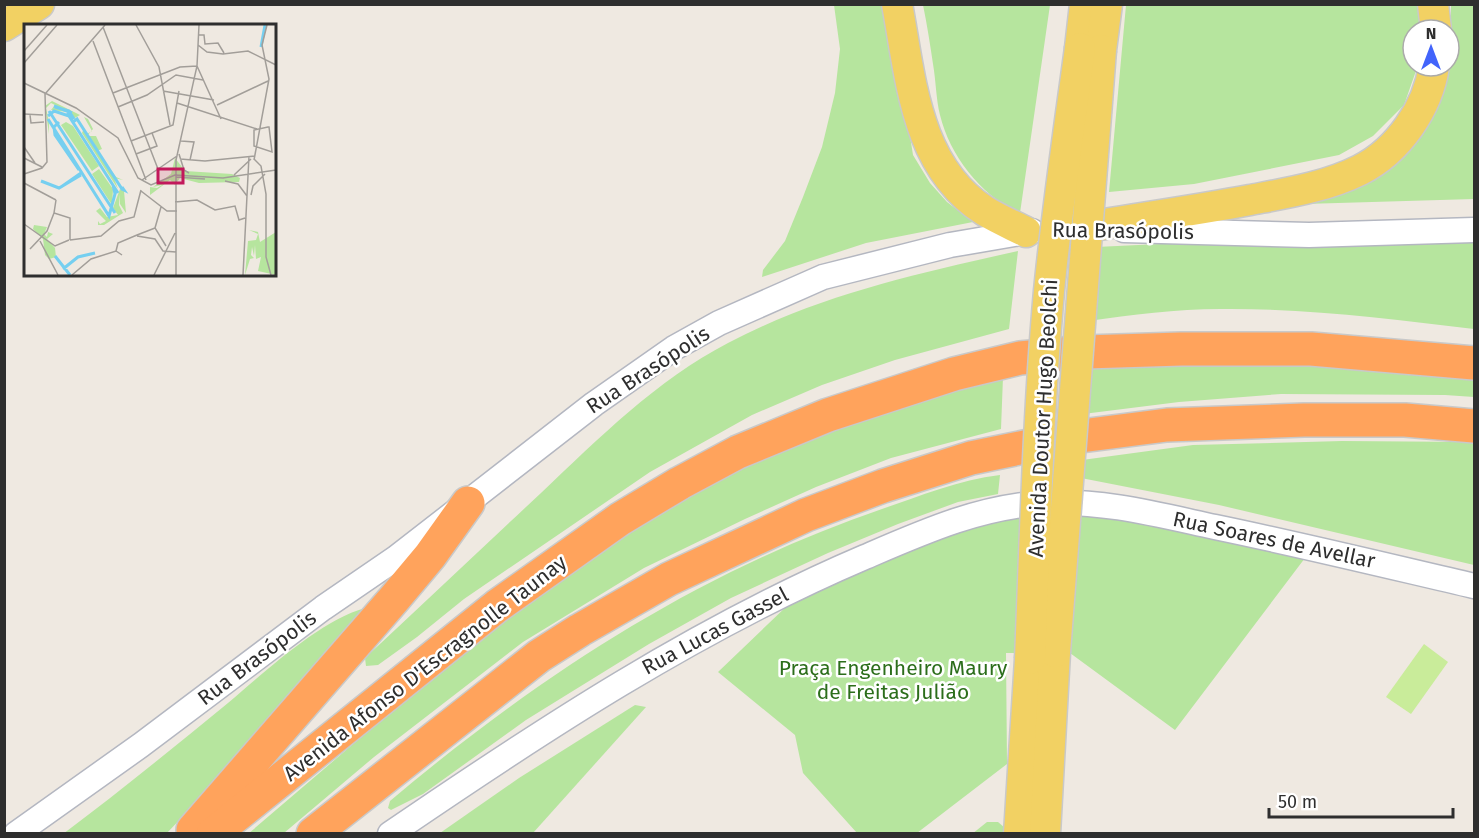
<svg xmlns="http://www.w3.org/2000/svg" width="1479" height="838" viewBox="0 0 1479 838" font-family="'Fira Sans',sans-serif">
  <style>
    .green { fill: #b6e59e }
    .pitch { fill: #c9ec9a }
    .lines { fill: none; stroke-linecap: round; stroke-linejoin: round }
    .minor-casing { stroke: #b4b7c1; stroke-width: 27 }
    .major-casing { stroke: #c9c9c9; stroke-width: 33 }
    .highway-casing { stroke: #c9c9c9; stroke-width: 36 }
    .minor { stroke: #fff; stroke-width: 24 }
    .major { stroke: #f2d163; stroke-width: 30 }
    .highway { stroke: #ffa35c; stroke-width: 33 }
    .rail-casing { stroke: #a3a6b8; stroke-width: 7 }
    .rail { stroke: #fff; stroke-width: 4.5; stroke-dasharray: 14; stroke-linecap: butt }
    .major-bridge-casing { stroke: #c9c9c9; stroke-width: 33; stroke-linecap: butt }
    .major-bridge { stroke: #f2d163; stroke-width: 30 }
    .labels { text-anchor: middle; stroke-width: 5; stroke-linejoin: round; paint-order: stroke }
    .street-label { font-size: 21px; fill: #2e2e2e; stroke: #fff }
    .park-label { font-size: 21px; fill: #2c6e1b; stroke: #fff }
    .inset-river { fill: none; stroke: #75cff0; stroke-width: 3 }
    .inset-road { fill: none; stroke: #a29e99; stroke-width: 1.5 }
    .view { fill: #c2185b; fill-opacity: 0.15; stroke: #c2185b; stroke-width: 3 }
    .inset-edge { fill: none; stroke: #2e2e2e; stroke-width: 3 }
  </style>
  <rect width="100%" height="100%" fill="#efe9e1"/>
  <g class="green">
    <path d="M834,5H889L913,155L930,183L947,202L973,222L866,243L762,277L763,270L785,241L803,197L822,147L835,93L840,49Z"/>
    <path d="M923,5H1050L1020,213C981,196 950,156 940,115C936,99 936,81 933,64C930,44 927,24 923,5Z"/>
    <path d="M1126,5H1420L1421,30H1413V66H1418L1417,68L1404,105L1373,136L1339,155L1194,184L1109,192Z"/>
    <path d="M1451,5H1474V199L1266,205L1426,127L1441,99L1448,76L1451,52Z"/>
    <path d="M1474,239V329C1390,319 1305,308 1220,309C1176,309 1132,315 1088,321L1096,247L1244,240Z"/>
    <path d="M1018,251L1009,329L895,360L822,385L752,415L650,472L464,599L417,637L378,665L366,666L365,658C424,603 482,548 541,493C599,438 657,380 728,343C819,295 919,273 1018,251Z"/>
    <path d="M1083,358L1474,372V397L1445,395L1281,394L1179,402L1083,414Z"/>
    <path d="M1003,377L1001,429L891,458L816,487L745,519L644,568L523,642L374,757L284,833L248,834L469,645L644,520L760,457L833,427Z"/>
    <path d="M1342,441L1474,442V565L1219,505L1081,478L1082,460L1193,445Z"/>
    <path d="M1000,475L998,494L958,502L898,524L828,553L731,598L649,644L568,694L526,720L423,794L391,810L388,808L390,801C538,676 698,572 882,509C920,496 959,480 1000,475Z"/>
    <path d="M1066,511L1126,517L1305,558L1175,730L1070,653H1006L1007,764L917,833H857L803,773L795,735L718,672L789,604L915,546L995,518Z"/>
    <path d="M365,608L207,791L167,833L63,834C119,792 173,748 228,703C265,672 319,621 365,608Z"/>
    <path d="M635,705L646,707L533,833H440L519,778Z"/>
    <path d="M987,822H998L1005,828L1004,833L972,834Z"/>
  </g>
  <path class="pitch" d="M1424,644L1448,662L1411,714L1386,697Z"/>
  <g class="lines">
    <g class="minor-casing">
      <g id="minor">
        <path d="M1124,230L1309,235L1474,230"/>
        <path d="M16,834L141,745L323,608L396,558L594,404L674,348L719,323L823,277L950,245L1032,231"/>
        <path d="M390,834C542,730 696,629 865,557C923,532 981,506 1045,503C1103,500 1159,515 1215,527C1302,545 1388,566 1474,586"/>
      </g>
    </g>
    <g class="major-casing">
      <g id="major">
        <path d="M897,4C911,78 915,166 985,211C998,219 1012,225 1026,232"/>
        <path d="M1433,4L1436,30"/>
        <path d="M4,26L39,4"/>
        <path d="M1080,48L1085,4"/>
        <path d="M1101,50L1107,4"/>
        <path d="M1074,229C1133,219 1191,211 1250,200C1287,193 1326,187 1360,170C1398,151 1428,108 1434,66"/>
        <path d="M1019,834L1030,659"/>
        <path d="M1045,834L1055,652"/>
      </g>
    </g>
    <g class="highway-casing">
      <g id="highway">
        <path d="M193,830L394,599L430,556L468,503"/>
        <path d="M213,834L497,606L620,519L680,483L738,452L828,415L954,374L1020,358L1085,352L1181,349H1311L1474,363"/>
        <path d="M313,834L539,656L580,630L669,579L806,515L883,486L971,458L1073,437L1167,425L1304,420H1405L1474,426"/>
      </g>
    </g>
    <use href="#minor" class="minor"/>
    <use href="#major" class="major"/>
    <use href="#highway" class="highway"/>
    <g class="rail-casing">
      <g id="rail">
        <path d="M1023,664L1033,409L1042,268L1073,46"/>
        <path d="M1036,665L1046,410L1054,270L1085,48"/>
      </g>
    </g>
    <use href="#rail" class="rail"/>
    <g class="major-bridge-casing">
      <g id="major-bridge">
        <path d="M1055,652L1101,50"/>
        <path d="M1030,659C1035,537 1038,414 1049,291C1057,210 1069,129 1080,48"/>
      </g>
    </g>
    <use href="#major-bridge" class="major-bridge"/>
  </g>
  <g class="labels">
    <g class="street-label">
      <text transform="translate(1123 231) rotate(1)" y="7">Rua Brasópolis</text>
      <text transform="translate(648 370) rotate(-33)" y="7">Rua Brasópolis</text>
      <text transform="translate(1043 418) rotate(-87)" y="7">Avenida Doutor Hugo Beolchi</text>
      <text transform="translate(1274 540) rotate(12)" y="7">Rua Soares de Avellar</text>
      <text transform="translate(715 631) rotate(-28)" y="7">Rua Lucas Gassel</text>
      <text transform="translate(257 658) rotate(-37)" y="7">Rua Brasópolis</text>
      <text transform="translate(425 668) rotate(-38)" y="7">Avenida Afonso D'Escragnolle Taunay</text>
    </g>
    <g class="park-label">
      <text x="893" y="675">Praça Engenheiro Maury<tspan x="893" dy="24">de Freitas Julião</tspan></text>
    </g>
  </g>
  <g transform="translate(24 24)">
    <rect width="252" height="252" fill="#efe9e1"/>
    <path d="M28,77L56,91L49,95L44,88L27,86L31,81L27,79L22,84L25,98V110L21,82ZM60,93L64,95L69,105L63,112H72L78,125L73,127L92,153L99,156L90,154L94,165L58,109L60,104L63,110L68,107ZM42,98L49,102L75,142L68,147L37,101ZM151,134L161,147L208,150L216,154L215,158L175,159L156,154L151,161L146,156L126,171V163L133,164L138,161L129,163L147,150ZM75,145L89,165L88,181L68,150ZM96,165L100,167L102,189L96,180V170L95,181L99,189L80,201H74V197L76,200L82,197L72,187L76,184L83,193L94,191L89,184ZM10,201L23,203L20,210L23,213L24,208L29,210L23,215L31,224L32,233L25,235L21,231L19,215L9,205ZM225,206L234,208L236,218L252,208V251L234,247L237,233L232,235L231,221L230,232L228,223L227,231L230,234L226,235L221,251L224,217L232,216L234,210Z" fill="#b6e59e"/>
    <path class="inset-river" d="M237,23L241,1M30,82L48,89M31,83L45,87L50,95M25,87L91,189M43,89L94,169M24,92L30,87L45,92M24,95L85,192L91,170L89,161M35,98L30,103L31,111L55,146M49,98L53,95L98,165L100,166L98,163M17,157L35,164L57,151M37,163L57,149M31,232L46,251M39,245L54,233L71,229"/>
    <path class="inset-road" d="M112,1L135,43L146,101M79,3L134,145M174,11H180L181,20L194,19L200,29M69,17L122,156M174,21L183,28L199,30L224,27L252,41M0,27L23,1M0,39L33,1M0,59L52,84L94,114L114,154L127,161L151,151L199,154L252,146M139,67L190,76M89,69L156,43L173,42L197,95M153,79L233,105M193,81L244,57M94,83L123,71L152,51L179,56M0,90L19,91M6,91L7,99L20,98M244,103H245L248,128L230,122V106ZM107,117L149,101L155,67M157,117L170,118L166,136M0,123L11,139M112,130L133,122L128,109M155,130L160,146L165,149M0,134L18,143M156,135L181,137L231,132M230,135L237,142L242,170V233L247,251M230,136L245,55L238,21L243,1M0,150L18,144L23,138L21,70L81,1M210,151L227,135M152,153L181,155M118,156L153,132M201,157L214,160L223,172M0,159L32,176M117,167L143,187H153M227,171L229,162L241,150M32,176L30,189L46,194V216M151,178L173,176L191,186L211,182L215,196L221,194M137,183L131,204L142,222M0,200L31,222L45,216M113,211L131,204M113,212L131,215L139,227L152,228M46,216L77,212L95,197L110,193L117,166M16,217L34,251M6,225L23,207L30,189M92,227L94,219L113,211M48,251L67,235L92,227L98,231M130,251L151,209M152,251V136L173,42L175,1M219,251L225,132"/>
    <path class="view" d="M134,145H159V159H134Z"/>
    <rect width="252" height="252" class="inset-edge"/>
  </g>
  <rect width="1479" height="838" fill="none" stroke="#2e2e2e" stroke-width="12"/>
  <g transform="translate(1431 48)"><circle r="28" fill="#ffffff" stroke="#ababab" stroke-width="1.5"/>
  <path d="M0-4.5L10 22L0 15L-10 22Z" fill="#4264fb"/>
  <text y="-9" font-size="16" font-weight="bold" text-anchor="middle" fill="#2e2e2e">N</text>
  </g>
  <path d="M1269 808v9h184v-9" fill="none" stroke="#2e2e2e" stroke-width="3"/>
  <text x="1278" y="808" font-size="18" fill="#2e2e2e" stroke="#ffffff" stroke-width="4.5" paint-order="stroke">50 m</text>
</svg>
